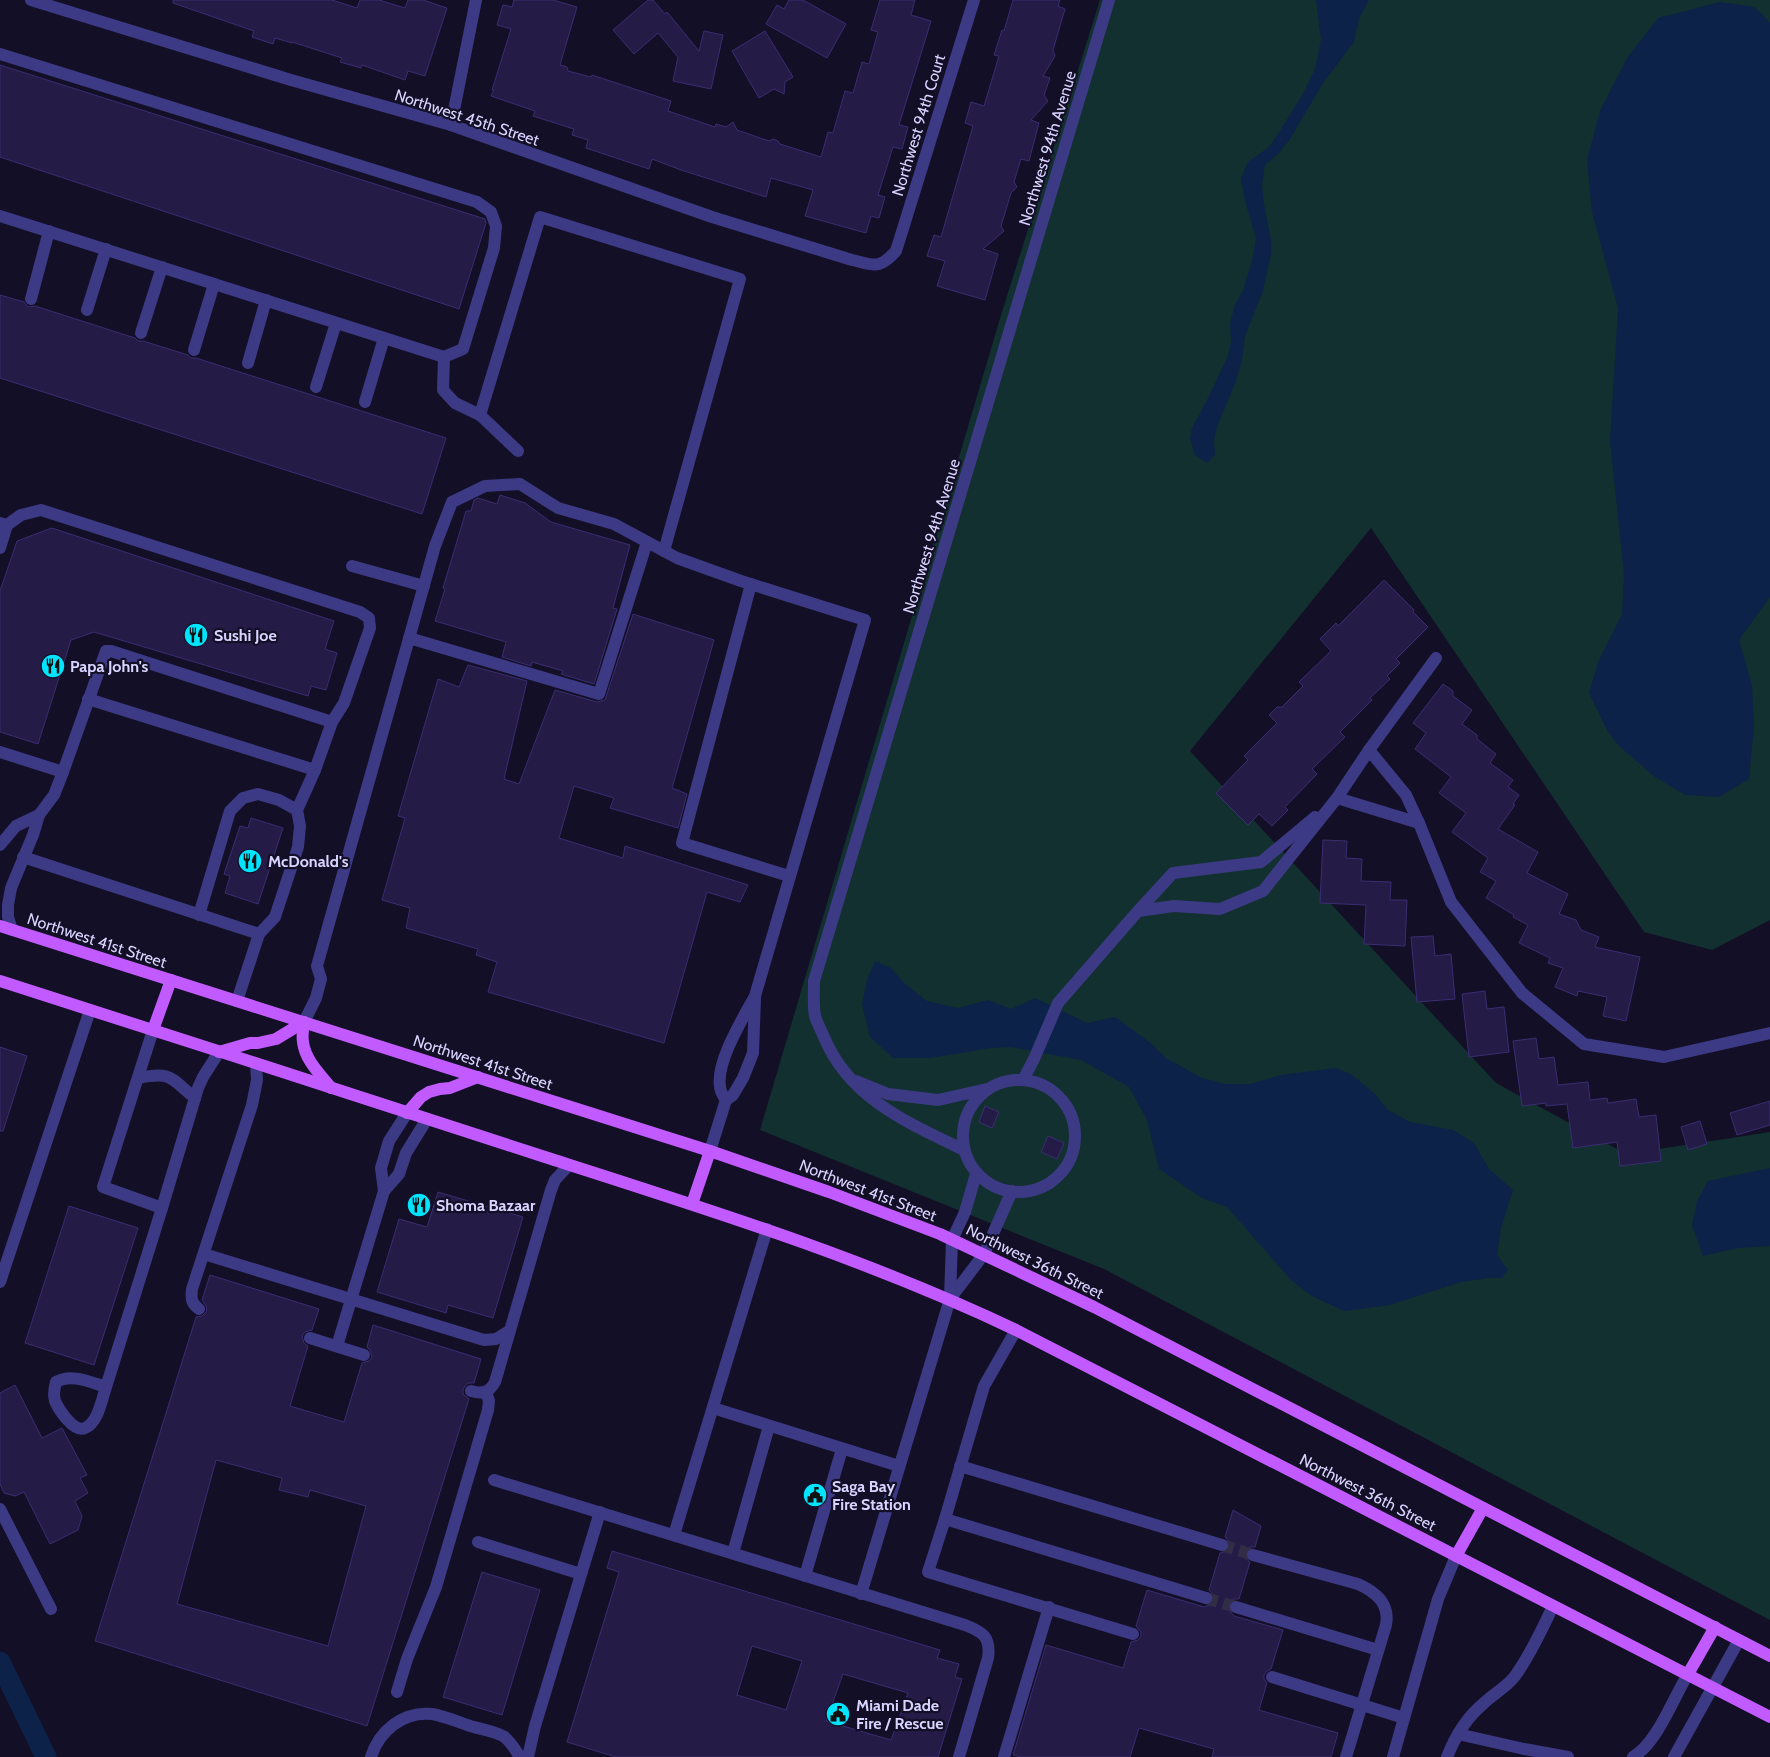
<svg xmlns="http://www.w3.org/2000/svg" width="1770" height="1757" viewBox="0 0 1770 1757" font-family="Cabin,sans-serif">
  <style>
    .green { fill: #12302f }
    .water { fill: #0c2248 }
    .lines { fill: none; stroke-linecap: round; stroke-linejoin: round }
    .canal { stroke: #0c2248; stroke-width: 21 }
    .building { fill: #241b47; stroke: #3b2d73; fill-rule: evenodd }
    .minor-tunnel { stroke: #312d47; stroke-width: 12; stroke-dasharray: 12 6; stroke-linecap: butt }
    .minor { stroke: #3d3a85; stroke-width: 12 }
    .major { stroke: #c25bff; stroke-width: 12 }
    .labels { text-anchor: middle; stroke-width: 4.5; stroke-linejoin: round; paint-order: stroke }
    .street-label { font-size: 16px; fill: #d9d4ff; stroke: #130f26 }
    .poi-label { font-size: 16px; font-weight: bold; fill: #d9d4ff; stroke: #130f26; text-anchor: start }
  </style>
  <rect width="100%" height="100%" fill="#130f26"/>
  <path class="green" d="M1100,0H1770V920L1712,950L1644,932L1371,528L1190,751L1496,1083L1626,1154L1770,1132V1620L1104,1269L760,1130L1001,315Z"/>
  <g class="water">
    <path d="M1316,0H1369L1359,19L1354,42L1323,83L1290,139L1279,153L1265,165L1262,184L1264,204L1271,240V254L1263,291L1245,336L1242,360L1236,381L1217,427L1214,440L1215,455L1207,463L1195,455L1190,438L1192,428L1208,398L1228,356L1231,341L1230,324L1235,305L1243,290L1252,261L1256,238L1245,201L1241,178L1248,162L1268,148L1278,134L1303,94L1315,69L1321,40Z"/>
    <path d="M1720,2L1755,7L1770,23V597L1739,640L1752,685L1754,726L1749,779L1719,797L1685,795L1655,777L1619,746L1608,732L1589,693L1599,660L1622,614L1624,575L1610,441L1618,308L1592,212L1587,160L1600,111L1627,58L1658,18Z"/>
    <path d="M875,961L891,968L905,984L927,1001L958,1008L988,1000L1011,1009L1035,998L1087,1023L1115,1017L1148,1041L1166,1058L1202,1078L1225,1084H1250L1281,1075L1336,1068L1351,1074L1376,1095L1388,1110L1410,1122L1453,1130L1474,1143L1489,1169L1513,1190L1501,1228L1497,1255L1508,1270L1502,1278H1490L1461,1282L1390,1305L1344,1311L1312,1296L1291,1280L1227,1207L1202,1198L1159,1169L1147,1120L1129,1087L1081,1060L1011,1047L991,1048L930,1058H893L870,1037L862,1004L867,980Z"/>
    <path d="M1770,1168V1246L1738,1248L1703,1256L1692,1225L1697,1201L1708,1181Z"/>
  </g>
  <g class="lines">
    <path class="canal" d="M0,1662L46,1757"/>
  </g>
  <g class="building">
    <path d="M173,0H332L357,8L360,0H379L405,8L408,0H423L447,8L425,76L408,71L405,80L362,65L361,68L340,62L342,58L292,42V43L275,38L273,44L252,37L254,31L173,3Z"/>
    <path d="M514,0H553L577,7L560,65L567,67L568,71L591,77L592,75L671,101L668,111L715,127L716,124L726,127L733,122L737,130L769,141L773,139L778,141L780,144L821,157L828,132L833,133L845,91L853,93L862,62L869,64L878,32L871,30L880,0H915L911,15L931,21L899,125L908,127L902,149L893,147L878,195L885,197L879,218L871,216L866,233L805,216L813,190L771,178L766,197L681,170L652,159L649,169L586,148L588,140L572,135L574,129L533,116L535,111L491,96L494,90H492L511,29L497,25L503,5L512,7Z"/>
    <path d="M648,0H653L665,14L667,12L699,51L704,31L723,35L711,89L673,81L678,57L658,33L634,54L613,30Z"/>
    <path d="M789,0H803L846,24L827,58L766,24L777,5L784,9Z"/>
    <path d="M1013,0H1060L1058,6L1065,9L1053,50L1055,56L1043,76L1050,78L1044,95L1048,101L1031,120L1039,123L1029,161L1021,159L1014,182L1017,187L1011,193L1001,226L1004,231L983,249L998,254L985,300L937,286L945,261L927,256L934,235L941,237L973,126L965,123L971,102L984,106L999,56L994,55L1002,30L1004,31Z"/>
    <path d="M765,31L793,77L785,82L784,94L774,89L759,98L732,51Z"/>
    <path d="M0,65L485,219L486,223L459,309L0,157Z"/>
    <path d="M0,295L24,302L28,307L35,306L135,338L138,341H143L188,355L191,358H196L446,438L422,514L0,378Z"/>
    <path d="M500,495L525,503L551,522L630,545L613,608L617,609L594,684L561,674L563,671L532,662L531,666L502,657L506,642L435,621L445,589L443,588L466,511H471L474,500L478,498L497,504Z"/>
    <path d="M52,528L334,621L325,649L337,653L326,690L311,686L308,696L94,632L71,640L38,744L0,732V591L17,541Z"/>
    <path d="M1384,580L1414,610L1413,612L1428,627L1396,659L1400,663L1387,676L1390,679L1370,698L1372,700L1340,732L1345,737L1312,769L1317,774L1285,807L1288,810L1272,826L1259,814L1248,825L1216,793L1248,760L1244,756L1277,723L1269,715L1277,707H1282L1303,686L1299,682L1331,651L1320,639L1336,623L1338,626Z"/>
    <path d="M633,614L714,640L672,788L687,794L678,828L610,808L614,798L574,786L559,838L623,858L625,846L748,885L740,902L707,892L664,1043L488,992L497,962L476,955L478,949L406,928L410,908L382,900L405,818L398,816L438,679L459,687L468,665L527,681L504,779L519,784L555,690L597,702L605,700Z"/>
    <path d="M1443,684L1453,691V696L1472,710L1462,724L1477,735V739L1496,754L1490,763L1513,780L1508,787L1519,795L1513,804L1515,805L1498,829L1538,852L1527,873L1568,894L1559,914L1576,920L1581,930L1599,937L1595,947L1640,957L1626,1021L1603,1016L1607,997L1578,991L1577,996L1555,987L1563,968L1548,963L1550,958L1519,943L1528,925L1513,917L1514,915L1486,898L1496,881L1480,872L1488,858L1452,832L1466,813L1439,793L1451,777L1415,749L1426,733L1413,723Z"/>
    <path d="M251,818L283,828L258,904L225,893L230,876L224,874L240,826L248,828Z"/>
    <path d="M1323,840L1347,841L1346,858L1362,859L1361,881L1391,882L1390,900H1407L1405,946L1364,944L1366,905L1320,903Z"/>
    <path d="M1433,936L1435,956L1451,954L1455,999L1417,1002L1411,937Z"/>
    <path d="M1485,991L1487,1009L1504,1007L1509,1052L1469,1057L1462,994Z"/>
    <path d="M1536,1038L1539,1059L1554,1057L1558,1085L1588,1082L1590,1100L1607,1098L1608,1103L1636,1099L1639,1117L1656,1115L1661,1161L1620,1166L1617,1142L1573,1148L1567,1104L1546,1106V1103L1522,1106L1513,1041Z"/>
    <path d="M0,1047L27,1056L3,1131H0Z"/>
    <path d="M1770,1101V1125L1737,1135L1730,1113Z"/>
    <path d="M985,1106L999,1112L992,1128L979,1122Z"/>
    <path d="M1700,1121L1707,1144L1688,1150L1681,1127Z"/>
    <path d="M1048,1136L1064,1143L1057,1159L1041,1152Z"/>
    <path d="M438,1192L523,1217L493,1318L448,1305L446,1313L377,1292L399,1219L427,1227Z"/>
    <path d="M69,1206L138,1228L94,1365L25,1343Z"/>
    <path d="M210,1275L319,1309L312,1330L305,1332L302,1336L304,1343L308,1346L290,1406L344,1422L362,1363L369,1361L372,1357L370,1350L367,1347L373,1325L481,1359L474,1383H468L463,1389V1394L469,1399L367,1726L95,1641L196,1317L202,1316L207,1311L206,1306L202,1300ZM216,1460L282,1478L279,1490L308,1497L310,1490L366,1506L328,1646L177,1604Z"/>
    <path d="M15,1385L42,1438L62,1428L87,1475L80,1478L88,1493L75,1501L82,1516L78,1530L50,1544L24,1492L15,1496L4,1493L0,1484V1393Z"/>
    <path d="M1233,1510L1261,1526L1255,1547H1250L1245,1552V1558L1250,1562L1239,1599H1234L1230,1601L1228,1609L1234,1616L1283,1630L1271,1669L1267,1671L1264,1675V1679L1267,1683L1259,1710L1338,1733L1331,1757H1212L1214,1749L1139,1728L1130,1757H1021L1013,1755L1046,1645L1123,1668L1131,1642L1138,1640L1141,1636V1632L1136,1626L1147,1590L1204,1607L1212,1604L1214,1596L1209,1590L1220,1553L1227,1551L1230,1547L1228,1540L1225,1537Z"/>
    <path d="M612,1551L940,1650L937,1658L959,1664L955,1677L962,1679L938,1757H616L567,1742L619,1572L607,1568ZM752,1646L802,1661L786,1710L737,1695ZM843,1674L908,1693L891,1740L826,1721Z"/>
    <path d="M482,1572L540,1590L502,1715L443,1697Z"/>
  </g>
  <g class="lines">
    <g class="minor-tunnel">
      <path d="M1222,1545L1253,1555"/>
      <path d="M1206,1598L1236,1607"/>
    </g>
    <g class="minor">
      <path d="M31,0L291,80L451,125L712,217L852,260C874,265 879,270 896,251L974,0"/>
      <path d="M0,54L477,202L491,212L496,226L494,248L463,349L444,357"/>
      <path d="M451,125L476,0"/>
      <path d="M0,216L444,357L443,390L455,403L480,415L540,217L740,279L664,551"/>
      <path d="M31,299L49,231"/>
      <path d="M87,310L106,249"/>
      <path d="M141,333L162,267"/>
      <path d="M194,350L214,284"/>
      <path d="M248,363L266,300"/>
      <path d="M316,387L336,323"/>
      <path d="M365,402L384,338"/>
      <path d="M480,415L518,451"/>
      <path d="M0,523L7,525L21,515L41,510L360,612L369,618L370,628L344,703L332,722L111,651H106L63,772L54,795L39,815L33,835L11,888L8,905V917L12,930"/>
      <path d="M0,548L7,525"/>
      <path d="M352,566L424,586"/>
      <path d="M751,584L682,843L789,876"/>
      <path d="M409,638L599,694L647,542"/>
      <path d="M88,699L315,770"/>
      <path d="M1369,750L1436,658"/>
      <path d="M0,752L63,772"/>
      <path d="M1337,798L1419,823"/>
      <path d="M0,845L16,826L39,815"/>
      <path d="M23,857L259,934L237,1001"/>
      <path d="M1138,911L1174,906L1220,909L1263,891L1337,798L1369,750L1406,795L1419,823L1451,902L1522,993L1584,1044L1664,1057L1770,1033"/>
      <path d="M199,915L230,811L243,798L258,794L279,800L297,810"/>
      <path d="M259,934L275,917L298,847L300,826L297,810L315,770L332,722"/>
      <path d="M304,1022L316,998L321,979L317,966L435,546L452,502L485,486L520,484L558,508L614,524L677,558L741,581L865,620L755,996C743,1018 716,1062 720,1086C720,1091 723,1096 726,1100"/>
      <path d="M138,1078C172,1071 170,1078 195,1098"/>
      <circle cx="1019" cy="1136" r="56"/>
      <path d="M1023,1080L1034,1059L1058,1003L1138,911L1173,873L1261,862L1315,817"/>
      <path d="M856,1081L888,1094L938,1100L987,1089"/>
      <path d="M964,1150C908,1123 849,1098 824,1037C821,1030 817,1023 815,1016C813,1005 814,992 814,981L1109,0"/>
      <path d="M710,1151L726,1100L733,1095L743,1078L753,1053L755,999"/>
      <path d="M384,1191L399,1174L406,1153L427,1119"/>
      <path d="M162,1208L198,1088L203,1077L219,1052"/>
      <path d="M204,1254L484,1340L496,1339L509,1331"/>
      <path d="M0,1282L90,1010"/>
      <path d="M950,1299L952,1240L965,1212L976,1174"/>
      <path d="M199,1309C191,1303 191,1299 192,1289L252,1105L257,1080L256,1064"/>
      <path d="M1016,1330L984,1386L945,1519L1206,1598"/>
      <path d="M310,1338L364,1355"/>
      <path d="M337,1346L384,1191L381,1168L389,1141L407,1113"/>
      <path d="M106,1387C90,1382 71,1373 56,1382C54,1389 53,1394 55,1401C59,1410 74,1433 85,1428C98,1423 102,1399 106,1387L162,1208L103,1187L153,1030"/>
      <path d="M471,1391C482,1394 489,1393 495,1382L551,1190L555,1180L569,1165"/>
      <path d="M713,1408L899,1466"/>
      <path d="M960,1466L1222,1545"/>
      <path d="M494,1480L965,1625C983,1632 991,1637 988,1658L959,1757"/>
      <path d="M0,1509L51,1609"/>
      <path d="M945,1519L928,1572L1133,1634"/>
      <path d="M674,1535L767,1229"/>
      <path d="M478,1542L581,1574"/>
      <path d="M733,1553L769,1426"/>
      <path d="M1253,1555L1358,1584C1376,1592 1390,1604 1386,1625L1346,1757"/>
      <path d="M805,1576L842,1449"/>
      <path d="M861,1594L950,1299L984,1254L1012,1191"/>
      <path d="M1236,1607L1378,1650"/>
      <path d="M1272,1677L1404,1718"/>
      <path d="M397,1692L407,1659L436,1587L488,1410L489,1401L486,1392"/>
      <path d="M1458,1734L1524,1749L1568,1757"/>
      <path d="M371,1757C379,1731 403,1711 432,1714C445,1716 458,1722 470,1726C480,1729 493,1731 503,1736C510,1740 516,1751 520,1757"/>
      <path d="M528,1757L535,1726L600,1512"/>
      <path d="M1004,1757L1049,1607"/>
      <path d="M1393,1757L1438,1599L1456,1556"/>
      <path d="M1447,1757C1455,1737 1466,1718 1483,1704C1493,1694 1507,1687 1515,1676C1530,1655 1542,1630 1553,1606"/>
      <path d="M1633,1757C1657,1743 1673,1699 1688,1674"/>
      <path d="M1674,1757L1739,1640"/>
    </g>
    <g class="major">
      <path d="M0,926L710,1151L829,1192L940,1234L1094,1307L1770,1656"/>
      <path d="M0,981C182,1039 363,1098 545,1157C706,1209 863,1257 1016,1330L1770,1717"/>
      <path d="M304,1022C303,1028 302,1036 303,1042C305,1060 320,1074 331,1088"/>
      <path d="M153,1030L171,980"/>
      <path d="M219,1052L250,1043H258L276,1039L304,1022"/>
      <path d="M407,1113L421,1097L429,1092L440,1089L450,1088L478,1077"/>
      <path d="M692,1204L710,1151"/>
      <path d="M1456,1556L1483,1508"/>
      <path d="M1688,1674L1715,1627"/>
    </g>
  </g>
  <defs>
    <g id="restaurant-disc" transform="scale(1.25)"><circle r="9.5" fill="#00e5ff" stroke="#130f26"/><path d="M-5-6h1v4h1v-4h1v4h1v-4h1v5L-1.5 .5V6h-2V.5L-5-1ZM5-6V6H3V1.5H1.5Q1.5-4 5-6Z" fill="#111"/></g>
    <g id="civic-disc" transform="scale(1.25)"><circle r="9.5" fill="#00e5ff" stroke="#130f26"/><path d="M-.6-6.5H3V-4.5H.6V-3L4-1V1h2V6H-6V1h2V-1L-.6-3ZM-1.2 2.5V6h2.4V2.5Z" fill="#111"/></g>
  </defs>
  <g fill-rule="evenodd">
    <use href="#restaurant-disc" x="196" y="635"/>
    <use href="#restaurant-disc" x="53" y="666"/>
    <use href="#restaurant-disc" x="250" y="861"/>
    <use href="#restaurant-disc" x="419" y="1205"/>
    <use href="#civic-disc" x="815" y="1495"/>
    <use href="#civic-disc" x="838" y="1714"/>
  </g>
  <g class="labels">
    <g class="street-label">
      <text transform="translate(467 117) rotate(18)" y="6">Northwest 45th Street</text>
      <text transform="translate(918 125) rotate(-73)" y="6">Northwest 94th Court</text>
      <text transform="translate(1047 148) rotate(-73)" y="6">Northwest 94th Avenue</text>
      <text transform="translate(931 536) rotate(-73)" y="6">Northwest 94th Avenue</text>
      <text transform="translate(97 940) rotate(18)" y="6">Northwest 41st Street</text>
      <text transform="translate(483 1062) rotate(18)" y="6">Northwest 41st Street</text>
      <text transform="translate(868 1190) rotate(21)" y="6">Northwest 41st Street</text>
      <text transform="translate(1035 1261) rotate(26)" y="6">Northwest 36th Street</text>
      <text transform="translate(1368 1492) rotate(27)" y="6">Northwest 36th Street</text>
    </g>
    <g class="poi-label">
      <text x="214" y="641">Sushi Joe</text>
      <text x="70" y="672">Papa John's</text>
      <text x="268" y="867">McDonald's</text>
      <text x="436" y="1211">Shoma Bazaar</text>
      <text x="832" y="1492">Saga Bay<tspan x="832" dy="18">Fire Station</tspan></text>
      <text x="856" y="1711">Miami Dade<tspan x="856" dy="18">Fire / Rescue</tspan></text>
    </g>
  </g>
</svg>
